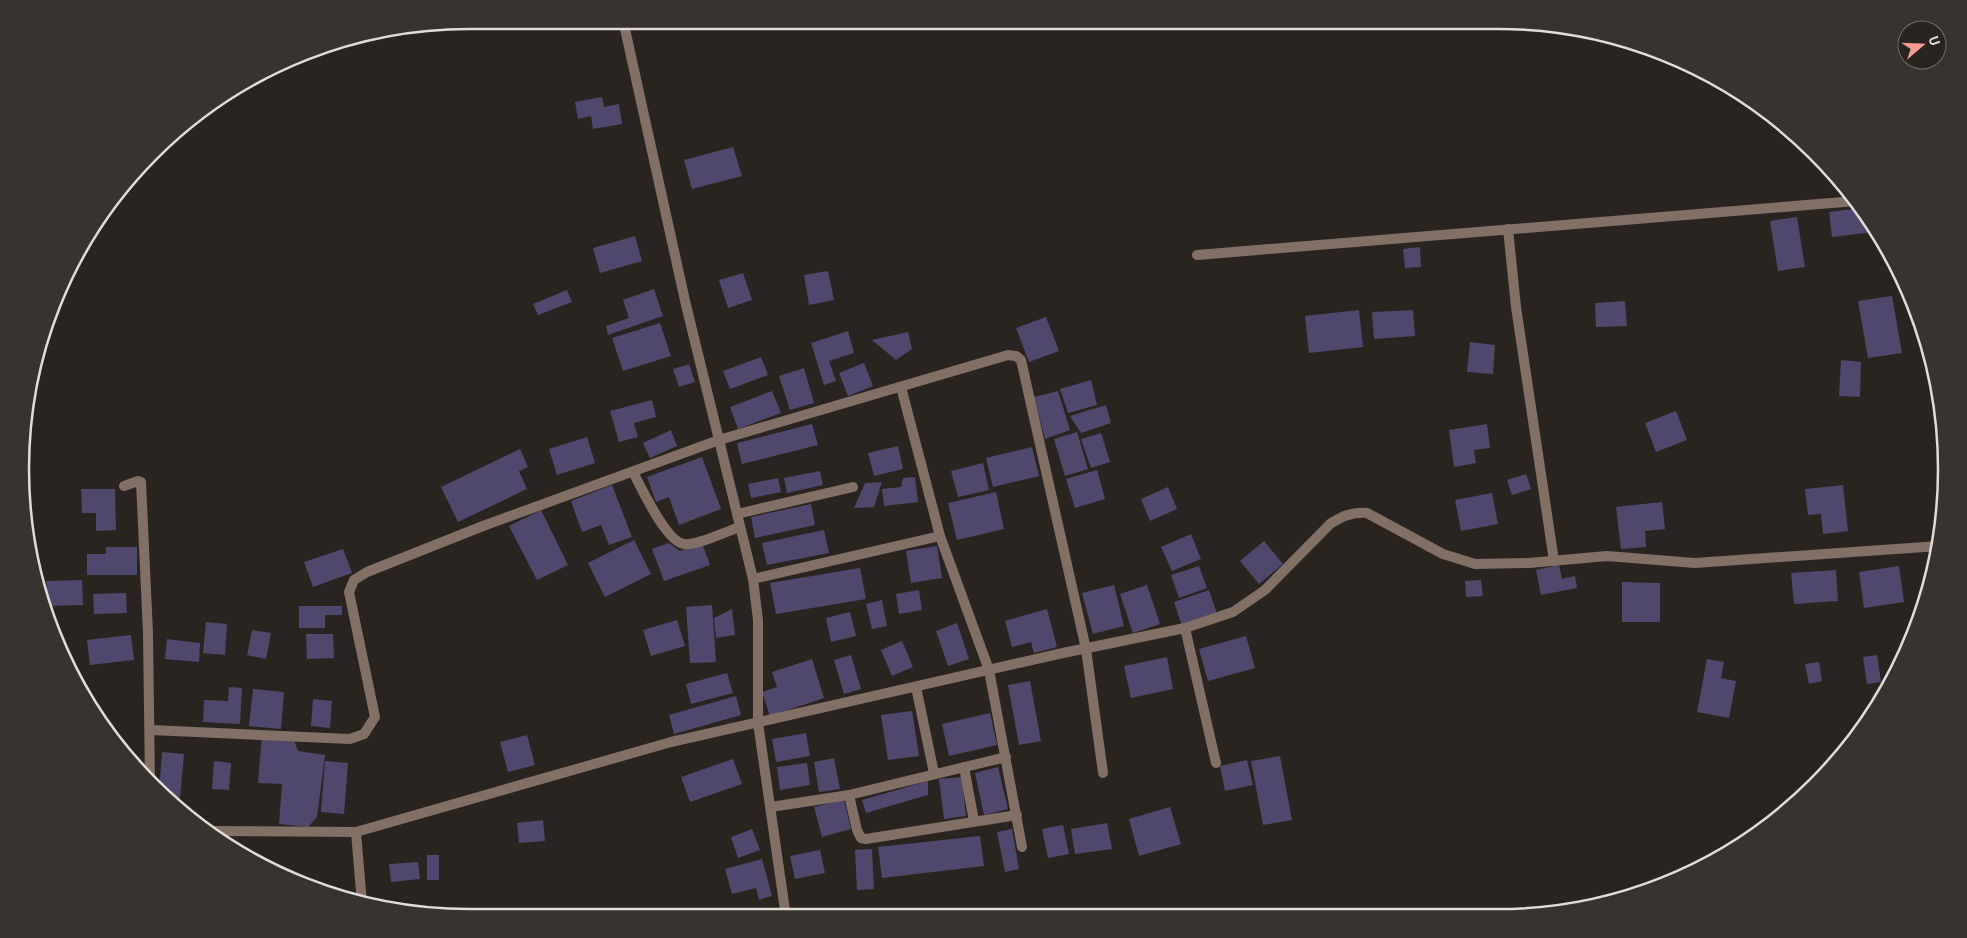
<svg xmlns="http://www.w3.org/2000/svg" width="1967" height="938" viewBox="0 0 1967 938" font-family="Barlow,sans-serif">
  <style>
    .building { fill: #50476d }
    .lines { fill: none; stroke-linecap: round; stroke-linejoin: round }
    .minor { stroke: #826f65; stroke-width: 10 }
    .rim { fill: none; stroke: #dfdcd9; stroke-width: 2.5 }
  </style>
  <rect width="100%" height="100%" fill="#292420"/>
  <g class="building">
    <path d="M602,97L604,107L619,104L622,124L593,129L591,116L578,119L575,102Z"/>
    <path d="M733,147L742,176L692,189L684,160Z"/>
    <path d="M1862,208L1872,222L1874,232L1832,237L1829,212Z"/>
    <path d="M1797,217L1805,267L1778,271L1770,221Z"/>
    <path d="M635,236L642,261L600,273L593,248Z"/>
    <path d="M1420,247L1421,267L1405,268L1403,249Z"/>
    <path d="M828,271L834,300L809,305L804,275Z"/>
    <path d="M743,273L752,300L728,308L719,280Z"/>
    <path d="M654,289L663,316L608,335L606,326L629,318L623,300Z"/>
    <path d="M567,290L572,302L538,315L533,304Z"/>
    <path d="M1892,296L1902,353L1868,358L1858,301Z"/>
    <path d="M1625,301L1627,326L1596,327L1595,303Z"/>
    <path d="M1359,310L1363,347L1309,353L1305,316Z"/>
    <path d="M1413,310L1415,336L1374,339L1372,312Z"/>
    <path d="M1046,317L1059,351L1029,362L1016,328Z"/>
    <path d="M660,323L671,356L623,371L612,338Z"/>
    <path d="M848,331L854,353L829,361L836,381L824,385L811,343Z"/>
    <path d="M908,332L912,349L896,360L872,340Z"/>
    <path d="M1470,342L1495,345L1493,374L1467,372Z"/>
    <path d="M761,357L768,375L730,389L723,371Z"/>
    <path d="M1841,360L1861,362L1860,397L1839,396Z"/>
    <path d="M864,363L873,386L848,396L839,373Z"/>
    <path d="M689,364L695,382L679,387L673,369Z"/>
    <path d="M804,368L814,403L790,410L779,376Z"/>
    <path d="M1091,380L1097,405L1068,413L1060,389Z"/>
    <path d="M772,391L781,413L738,429L730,407Z"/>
    <path d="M1058,391L1070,430L1045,439L1034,397Z"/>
    <path d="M652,400L656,417L634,423L638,437L619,442L610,411Z"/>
    <path d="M1106,405L1111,423L1081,433L1070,416Z"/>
    <path d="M1676,411L1687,440L1656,452L1645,423Z"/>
    <path d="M812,424L818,445L742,464L737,443Z"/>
    <path d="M1487,424L1490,448L1474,450L1476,463L1454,467L1449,430Z"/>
    <path d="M671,430L677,446L650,458L643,443Z"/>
    <path d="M1077,432L1088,469L1065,476L1054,439Z"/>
    <path d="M1101,433L1110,462L1091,468L1081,439Z"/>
    <path d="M587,437L595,463L557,475L549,449Z"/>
    <path d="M898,446L903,469L874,476L868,453Z"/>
    <path d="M1032,447L1039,476L993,487L986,458Z"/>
    <path d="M520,449L528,467L519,471L527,489L458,522L441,487Z"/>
    <path d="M702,457L721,509L679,525L669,497L656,502L647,477Z"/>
    <path d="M983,463L989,490L958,497L951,471Z"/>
    <path d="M1097,470L1105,499L1075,508L1066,479Z"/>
    <path d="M820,471L823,485L787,493L784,478Z"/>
    <path d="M1526,474L1531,489L1512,495L1507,480Z"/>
    <path d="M915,477L918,502L884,506L882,489L901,487L903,478Z"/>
    <path d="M778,478L781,492L751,498L748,484Z"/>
    <path d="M882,482L874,507L854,508L865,483Z"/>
    <path d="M612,485L632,537L609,545L601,525L582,532L571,501Z"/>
    <path d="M1843,485L1848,531L1823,534L1821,514L1808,515L1805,489Z"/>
    <path d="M1168,487L1177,509L1150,521L1141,499Z"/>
    <path d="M81,489H115L116,530L96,531V513H82Z"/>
    <path d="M996,492L1004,529L957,540L948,503Z"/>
    <path d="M1492,493L1498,524L1461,531L1455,500Z"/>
    <path d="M1662,502L1665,529L1645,531L1646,547L1621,549L1616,507Z"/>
    <path d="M811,504L815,525L755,538L751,517Z"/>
    <path d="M541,510L568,565L537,580L509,526Z"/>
    <path d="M824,530L829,553L767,565L762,543Z"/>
    <path d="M1191,534L1201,559L1172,571L1161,547Z"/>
    <path d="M634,540L651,574L605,597L588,563Z"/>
    <path d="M1264,541L1283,564L1259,584L1240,561Z"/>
    <path d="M669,543L680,551L702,543L710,565L664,581L652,549Z"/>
    <path d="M937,546L942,578L911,583L906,551Z"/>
    <path d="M106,547H137V575H87V554H106Z"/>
    <path d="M343,549L352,573L313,587L304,562Z"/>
    <path d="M1559,565L1562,579L1575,576L1577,588L1541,595L1536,570Z"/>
    <path d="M1199,566L1207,588L1179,598L1171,575Z"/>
    <path d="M1899,566L1904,602L1864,608L1859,572Z"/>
    <path d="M860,568L866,599L776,614L770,583Z"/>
    <path d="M1836,570L1838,601L1794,604L1791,573Z"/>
    <path d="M82,580L83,605L48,606L46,581Z"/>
    <path d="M1481,580L1483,596L1466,597L1465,581Z"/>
    <path d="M1622,582L1660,583V622H1622Z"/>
    <path d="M1114,585L1124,626L1093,634L1082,593Z"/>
    <path d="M1147,585L1160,624L1133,633L1120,594Z"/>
    <path d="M919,590L922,610L899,614L896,594Z"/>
    <path d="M1209,590L1217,614L1182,626L1174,602Z"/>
    <path d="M126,593L127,613L94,614L93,594Z"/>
    <path d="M882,600L887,626L872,629L866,604Z"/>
    <path d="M712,605L716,662L690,663L686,607Z"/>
    <path d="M299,606H342V615H325V628H299Z"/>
    <path d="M732,609L735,635L716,638L714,618Z"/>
    <path d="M1047,609L1057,647L1034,653L1031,642L1012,647L1005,621Z"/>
    <path d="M850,612L856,636L831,642L826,618Z"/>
    <path d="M677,620L685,646L651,656L643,630Z"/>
    <path d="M206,622L227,624L225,655L203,653Z"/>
    <path d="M957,623L969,659L948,666L936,631Z"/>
    <path d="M252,630L271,633L266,659L247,655Z"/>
    <path d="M306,634H333L334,658L307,659Z"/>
    <path d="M131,635L134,660L90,665L87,640Z"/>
    <path d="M1246,636L1255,668L1208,681L1199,649Z"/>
    <path d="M167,639L200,643L199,662L165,659Z"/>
    <path d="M902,641L913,667L892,676L881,650Z"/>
    <path d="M851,655L861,689L844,694L834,660Z"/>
    <path d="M1877,655L1881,682L1867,684L1863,657Z"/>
    <path d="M1167,657L1173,689L1131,698L1124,666Z"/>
    <path d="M812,659L824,698L770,716L762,692L777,687L772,672Z"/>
    <path d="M1707,659L1724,662L1721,678L1736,681L1729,718L1697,712Z"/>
    <path d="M1819,662L1822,681L1809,684L1805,664Z"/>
    <path d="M727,673L733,693L691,704L686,684Z"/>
    <path d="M1030,681L1041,741L1019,745L1008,685Z"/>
    <path d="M229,687L242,688L240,724L203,722L204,700L228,701Z"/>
    <path d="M253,689L284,692L281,729L249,726Z"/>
    <path d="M736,696L741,715L674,734L669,715Z"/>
    <path d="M313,699L332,701L330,728L311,726Z"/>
    <path d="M912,711L919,756L888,760L881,715Z"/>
    <path d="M990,713L997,745L949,756L942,724Z"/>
    <path d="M806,733L810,756L776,762L772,739Z"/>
    <path d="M262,735L293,738L298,751L325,755L317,817L308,827L279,824L282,784L258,783Z"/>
    <path d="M527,735L535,765L508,772L500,742Z"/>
    <path d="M162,752L184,754L179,809L159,793Z"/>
    <path d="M1280,756L1292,820L1263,825L1251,761Z"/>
    <path d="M834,758L840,789L819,792L814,762Z"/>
    <path d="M733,759L742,784L690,802L681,777Z"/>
    <path d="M1247,760L1253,785L1225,791L1220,766Z"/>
    <path d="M214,761L231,763L229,790L212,789Z"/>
    <path d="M325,761L348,763L344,814L321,812Z"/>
    <path d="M807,763L810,785L780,790L777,767Z"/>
    <path d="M998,767L1008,809L984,815L975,773Z"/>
    <path d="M962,777L966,816L944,819L939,779Z"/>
    <path d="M928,781V795L866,813L862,800Z"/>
    <path d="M844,800L851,829L822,837L814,807Z"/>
    <path d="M1170,807L1181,844L1139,856L1129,819Z"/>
    <path d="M543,820L545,841L519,843L517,823Z"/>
    <path d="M1107,823L1112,849L1075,854L1071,829Z"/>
    <path d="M1063,825L1069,854L1048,858L1042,829Z"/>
    <path d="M752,829L760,850L738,858L731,837Z"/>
    <path d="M1012,829L1019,869L1005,872L997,832Z"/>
    <path d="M980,836L984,866L882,878L878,847Z"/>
    <path d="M872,849L874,889L857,890L855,850Z"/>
    <path d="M820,850L825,873L795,879L790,856Z"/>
    <path d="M241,854L254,855V861L246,857Z"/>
    <rect x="427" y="855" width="12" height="25"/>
    <path d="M762,859L772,896L759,900L756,888L732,894L725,869Z"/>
    <path d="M418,862L420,879L391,882L389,864Z"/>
    <path d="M455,911V917L432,914L431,912Z"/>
  </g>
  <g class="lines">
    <g class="minor">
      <path d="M623,20L686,305L753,579L758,620V723L786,917"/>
      <path d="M1508,229L1516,307L1554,561"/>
      <path d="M1197,255L1856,201"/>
      <path d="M901,387L940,536L989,670L1022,847"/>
      <path d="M1945,452L1946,477"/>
      <path d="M633,472C641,487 666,542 684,544C697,546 726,531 740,527"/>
      <path d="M124,486L138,481L141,482L148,633L150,784"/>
      <path d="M737,514L853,487"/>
      <path d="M753,579L940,536"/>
      <path d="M1185,628L1216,763"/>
      <path d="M916,687L934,773"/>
      <path d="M151,730L350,739L364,734L375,717L349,592L354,580L367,572L483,526L719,440L1008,355L1016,356L1021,360L1086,649L1103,773"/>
      <path d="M964,767L974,821"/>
      <path d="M849,795L1006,757"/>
      <path d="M771,807L849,795L857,830L861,838L866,839L1017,815"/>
      <path d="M205,831L356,832L671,742L1063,653L1185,628L1233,612L1265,590L1330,524C1342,516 1352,512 1367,513L1443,554L1475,564L1529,563L1607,556L1695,563L1939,546"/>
      <path d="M356,832L362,903"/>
    </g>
  </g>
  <path d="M0 0H1967V938H0ZM469 29H1498A440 440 0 0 1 1938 469V469A440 440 0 0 1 1498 909H469A440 440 0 0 1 29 469V469A440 440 0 0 1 469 29Z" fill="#38332f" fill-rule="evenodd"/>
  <path class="rim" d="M469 29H1498A440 440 0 0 1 1938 469V469A440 440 0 0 1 1498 909H469A440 440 0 0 1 29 469V469A440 440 0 0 1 469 29Z"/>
  <g transform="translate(1922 45) rotate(71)"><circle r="24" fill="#292420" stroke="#726e6a"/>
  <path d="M0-4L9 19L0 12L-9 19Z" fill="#f59c91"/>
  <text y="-8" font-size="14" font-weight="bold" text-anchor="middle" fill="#dfdcd9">U</text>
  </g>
</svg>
